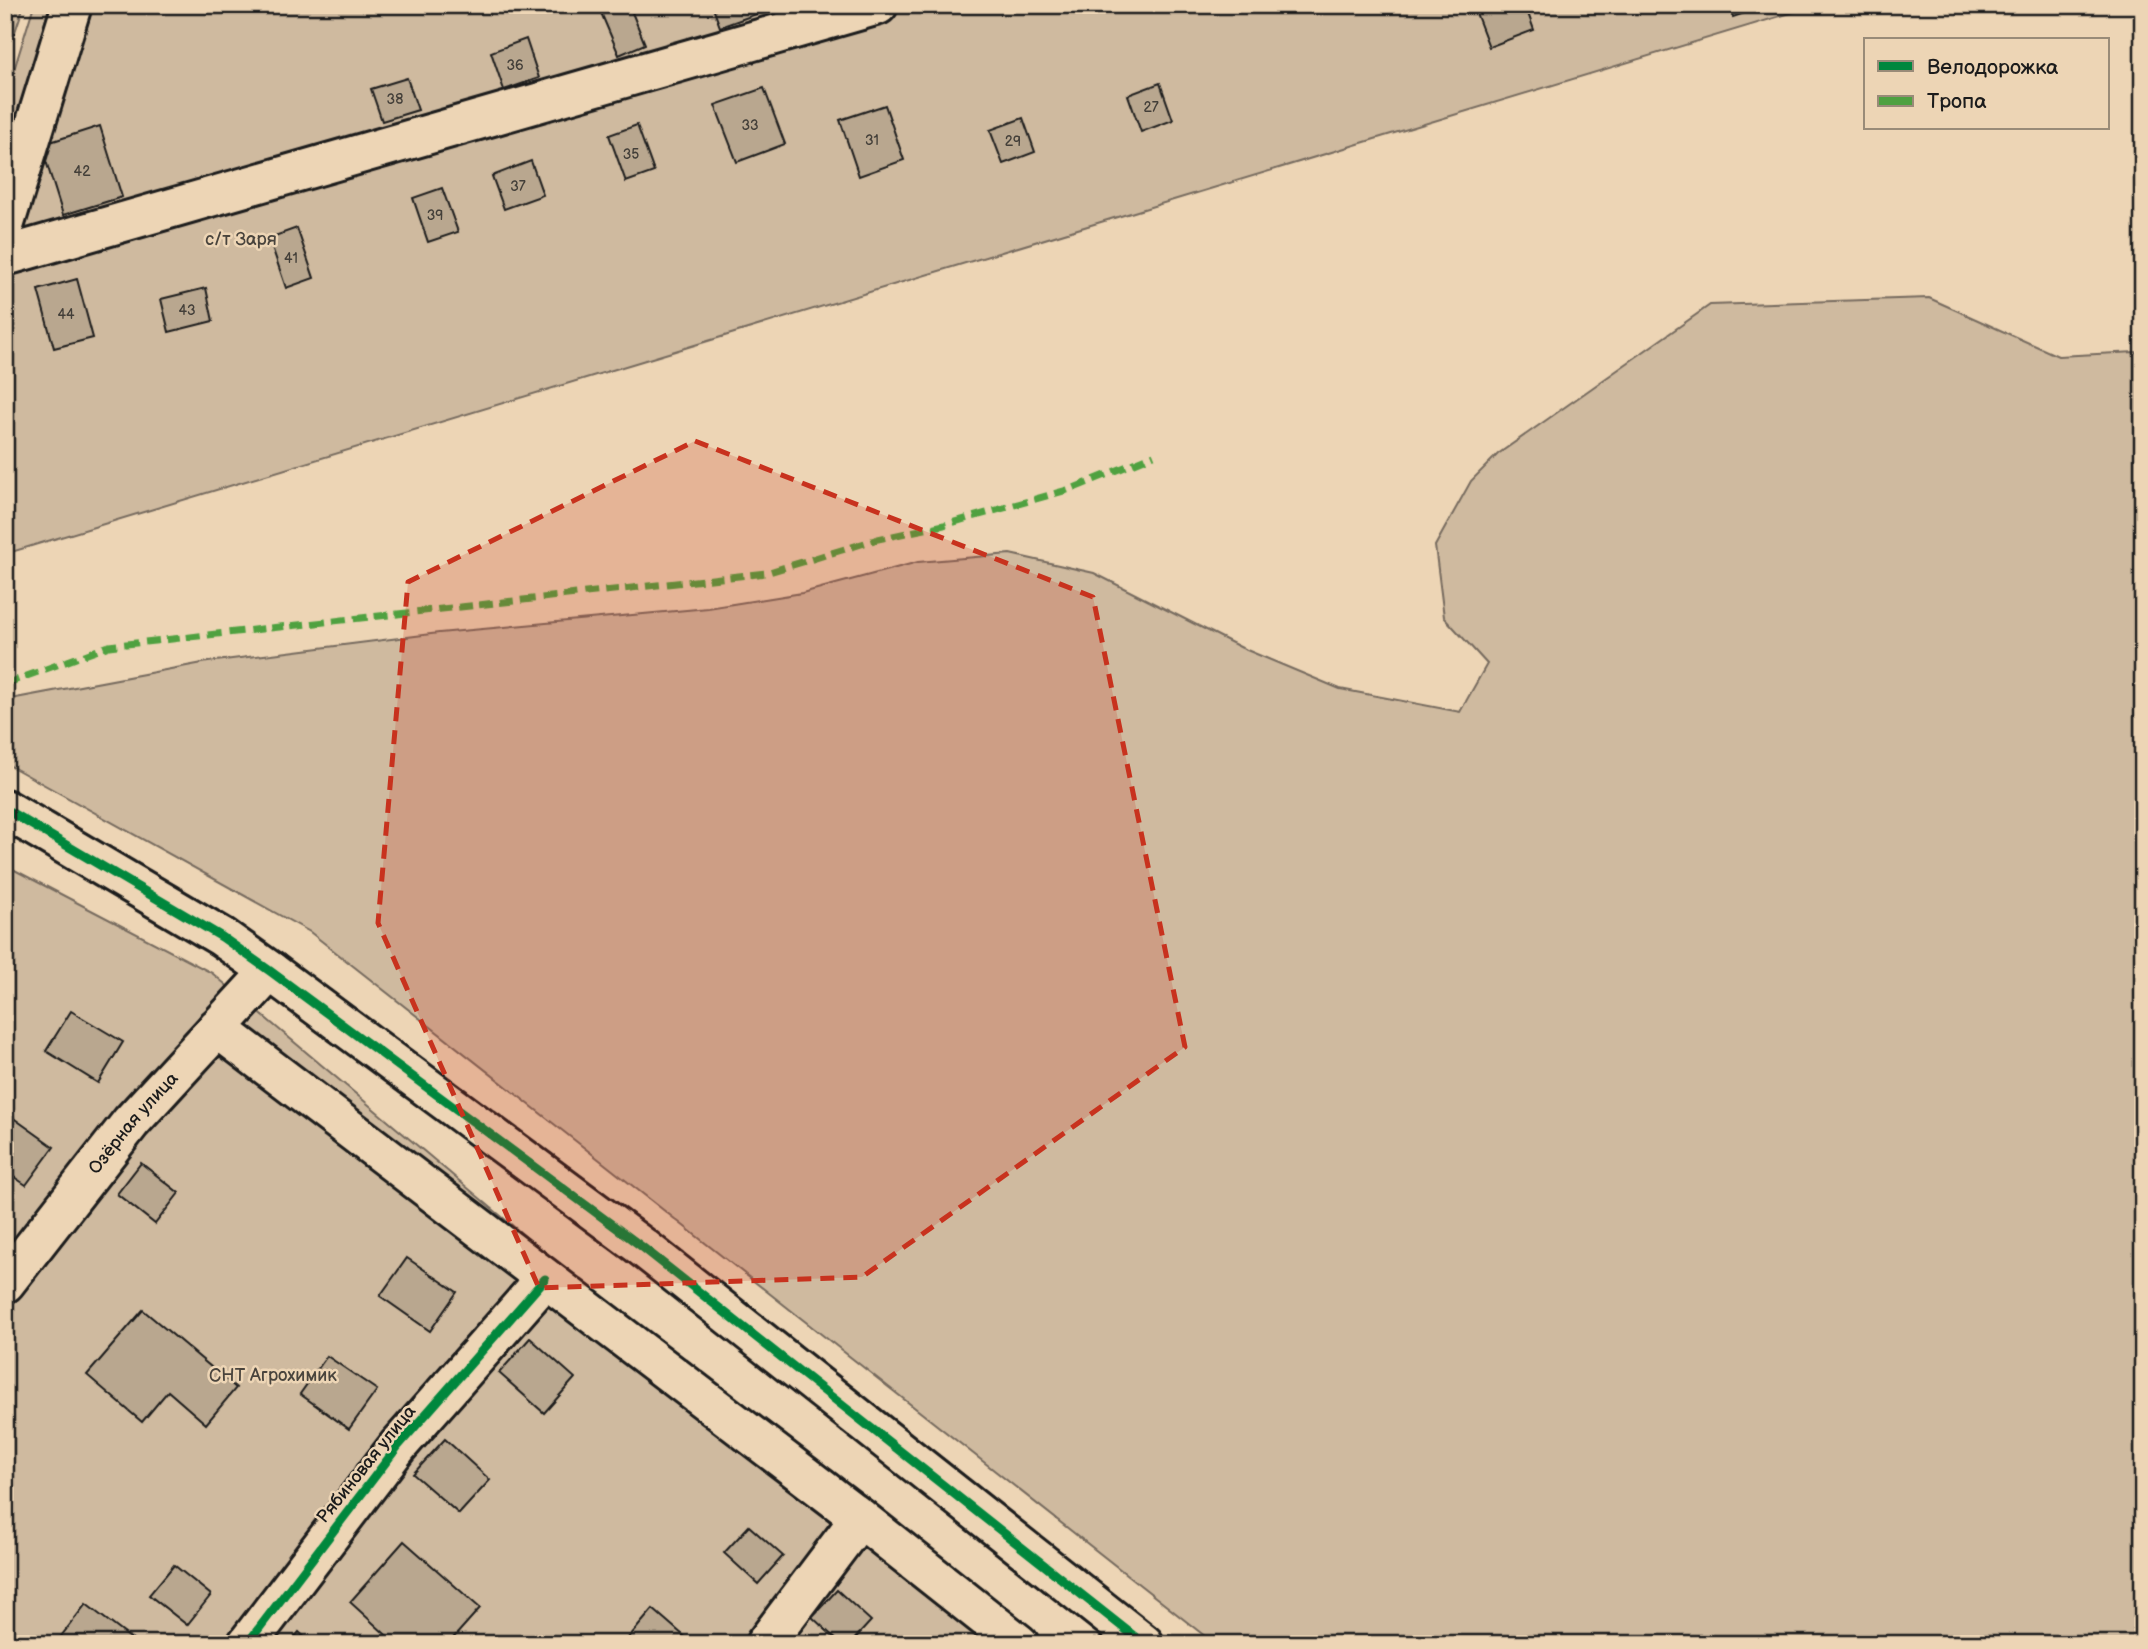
<svg xmlns="http://www.w3.org/2000/svg" width="2148" height="1649" viewBox="0 0 2148 1649" font-family="'Balsamiq Sans',sans-serif">
  <style>
    .green { fill: #cfba9f; stroke: #766b5e; stroke-width: 2 }
    .building { fill: #b9a78f; stroke: #1c1c1c; stroke-width: 2 }
    .lines { fill: none; stroke-linecap: round; stroke-linejoin: round }
    .minor-casing { stroke: #1c1c1c; stroke-width: 44 }
    .minor { stroke: #edd5b5; stroke-width: 38 }
    .quiet { stroke: #4fa141; stroke-width: 7; stroke-dasharray: 14 7; stroke-linecap: butt }
    .cycleway-casing { stroke: #edd5b5; stroke-width: 13 }
    .cycleway { stroke: #00873e; stroke-width: 9 }
    .marked { fill: #c8321e; fill-opacity: 0.2; stroke: #c8321e; stroke-width: 5; stroke-dasharray: 14 9; stroke-linejoin: round }
    .labels { text-anchor: middle; stroke-width: 5; stroke-linejoin: round; paint-order: stroke }
    .number-label { font-size: 14px; fill: #433f39 }
    .park-label { font-size: 18px; fill: #49443d; stroke: #edd5b5 }
    .street-label { font-size: 18px; fill: #1c1c1c; stroke: #edd5b5 }
  </style>
  <rect width="100%" height="100%" fill="#edd5b5"/>
  <filter id="ink" filterUnits="userSpaceOnUse"><feTurbulence type="fractalNoise" baseFrequency=".0143" numOctaves="2"/><feDisplacementMap in="SourceGraphic" scale="14" xChannelSelector="R" yChannelSelector="G"/><feConvolveMatrix kernelMatrix="1 2 1 2 8 2 1 2 1" color-interpolation-filters="sRGB"/></filter>
  <g filter="url(#ink)">
    <g class="green">
      <path d="M5,5H24L5,62Z"/>
      <path d="M34,5H1817L5,554V99Z"/>
      <path d="M1929,298L2058,356L2136,352L2143,356V1644H1215L310,932L5,763V711L16,698L208,662L439,633L708,608L802,593L918,562L1010,554L1094,573L1242,648L1340,689L1460,712L1487,664L1444,617L1435,546L1471,481L1498,454L1710,305Z"/>
      <path d="M5,865L212,973L1010,1644H5Z"/>
    </g>
    <g class="building">
      <path d="M606,5H629L645,44L619,55L599,8Z"/>
      <path d="M712,5H766L768,10L720,27Z"/>
      <path d="M1473,5H1525L1534,30L1489,47Z"/>
      <path d="M1729,5H1768L1733,17Z"/>
      <path d="M526,39L539,78L504,90L491,52Z"/>
      <path d="M407,78L418,110L382,121L371,89Z"/>
      <path d="M1160,83L1173,120L1141,132L1128,95Z"/>
      <path d="M764,88L785,144L737,162L715,105Z"/>
      <path d="M885,105L904,160L859,176L840,120Z"/>
      <path d="M1023,118L1035,152L1003,164L990,130Z"/>
      <path d="M637,125L654,172L626,182L609,135Z"/>
      <path d="M100,126L122,197L63,215L41,145Z"/>
      <path d="M531,161L543,195L504,209L492,176Z"/>
      <path d="M442,188L458,232L428,242L413,198Z"/>
      <path d="M297,228L314,278L286,288L269,238Z"/>
      <path d="M77,279L93,338L54,348L38,290Z"/>
      <path d="M206,288L213,321L169,332L161,299Z"/>
      <path d="M71,1011L123,1042L98,1083L46,1051Z"/>
      <path d="M5,1112L54,1147L26,1185L5,1171Z"/>
      <path d="M141,1163L179,1193L155,1224L117,1194Z"/>
      <path d="M407,1258L457,1292L430,1331L380,1296Z"/>
      <path d="M143,1310L236,1388L206,1424L168,1391L142,1422L87,1375Z"/>
      <path d="M530,1338L575,1378L544,1413L499,1373Z"/>
      <path d="M327,1356L377,1390L349,1429L300,1394Z"/>
      <path d="M445,1439L490,1480L459,1514L413,1474Z"/>
      <path d="M749,1526L783,1556L758,1584L724,1553Z"/>
      <path d="M404,1541L480,1608L448,1644H396L350,1602Z"/>
      <path d="M174,1565L211,1595L187,1625L149,1595Z"/>
      <path d="M837,1590L871,1621L850,1644H841L812,1617Z"/>
      <path d="M86,1604L138,1644H55Z"/>
      <path d="M653,1609L691,1642L690,1644H623Z"/>
      <path d="M299,1632L312,1644H289Z"/>
    </g>
    <g class="lines">
      <g class="minor-casing">
        <g id="minor">
          <path d="M5,223L72,5"/>
          <path d="M5,256L878,5"/>
          <path d="M5,809L222,937L270,971L641,1246L1144,1644"/>
          <path d="M217,1028L860,1518L1019,1644"/>
          <path id="s1" d="M5,1283L131,1122L270,971"/>
          <path d="M247,1644L398,1446L545,1279"/>
          <path d="M765,1644L860,1518"/>
        </g>
      </g>
      <use href="#minor" class="minor"/>
      <path class="quiet" d="M5,684L109,646L766,573L878,539L944,525L1074,488L1154,455"/>
      <g class="cycleway-casing">
        <g id="cycleway">
          <path d="M5,809L222,937L270,971L641,1246L1144,1644"/>
          <path d="M247,1644L398,1446L545,1279"/>
        </g>
      </g>
      <use href="#cycleway" class="cycleway"/>
    </g>
  </g>
  <path class="marked" d="M695,441L1093,597L1185,1047L862,1277L539,1288L378,923L408,582Z"/>
  <g class="labels">
    <g class="number-label">
      <text x="515" y="70">36</text>
      <text x="395" y="104">38</text>
      <text x="1151" y="112">27</text>
      <text x="750" y="130">33</text>
      <text x="872" y="145">31</text>
      <text x="1013" y="146">29</text>
      <text x="631" y="159">35</text>
      <text x="82" y="176">42</text>
      <text x="518" y="191">37</text>
      <text x="435" y="220">39</text>
      <text x="291" y="263">41</text>
      <text x="187" y="315">43</text>
      <text x="66" y="319">44</text>
    </g>
    <g class="park-label">
      <text x="241" y="245">с/т Заря</text>
      <text x="273" y="1381">СНТ Агрохимик</text>
    </g>
    <g class="street-label">
      <text dy="6" stroke="none"><textPath href="#s1" startOffset="205">Озёрная улица</textPath></text>
      <text transform="translate(366 1464) rotate(-51)" y="6">Рябиновая улица</text>
    </g>
  </g>
  <rect width="2148" height="1649" fill="none" stroke="#edd5b5" stroke-width="28"/>
  <rect x="14" y="14" width="2120" height="1621" fill="none" stroke="#1c1c1c" stroke-width="2.5" filter="url(#ink)"/>
  <rect x="1864" y="38" width="245" height="91" fill="#edd5b5" stroke="#998b78" stroke-width="2"/>
  <rect x="1878" y="61" width="35" height="10" fill="#00873e" stroke="#998b78" stroke-width="2"/>
  <text x="1927" y="74" font-size="21" fill="#1c1c1c">Велодорожка</text>
  <rect x="1878" y="96" width="35" height="10" fill="#4fa141" stroke="#998b78" stroke-width="2"/>
  <text x="1927" y="108" font-size="21" fill="#1c1c1c">Тропа</text>
</svg>
